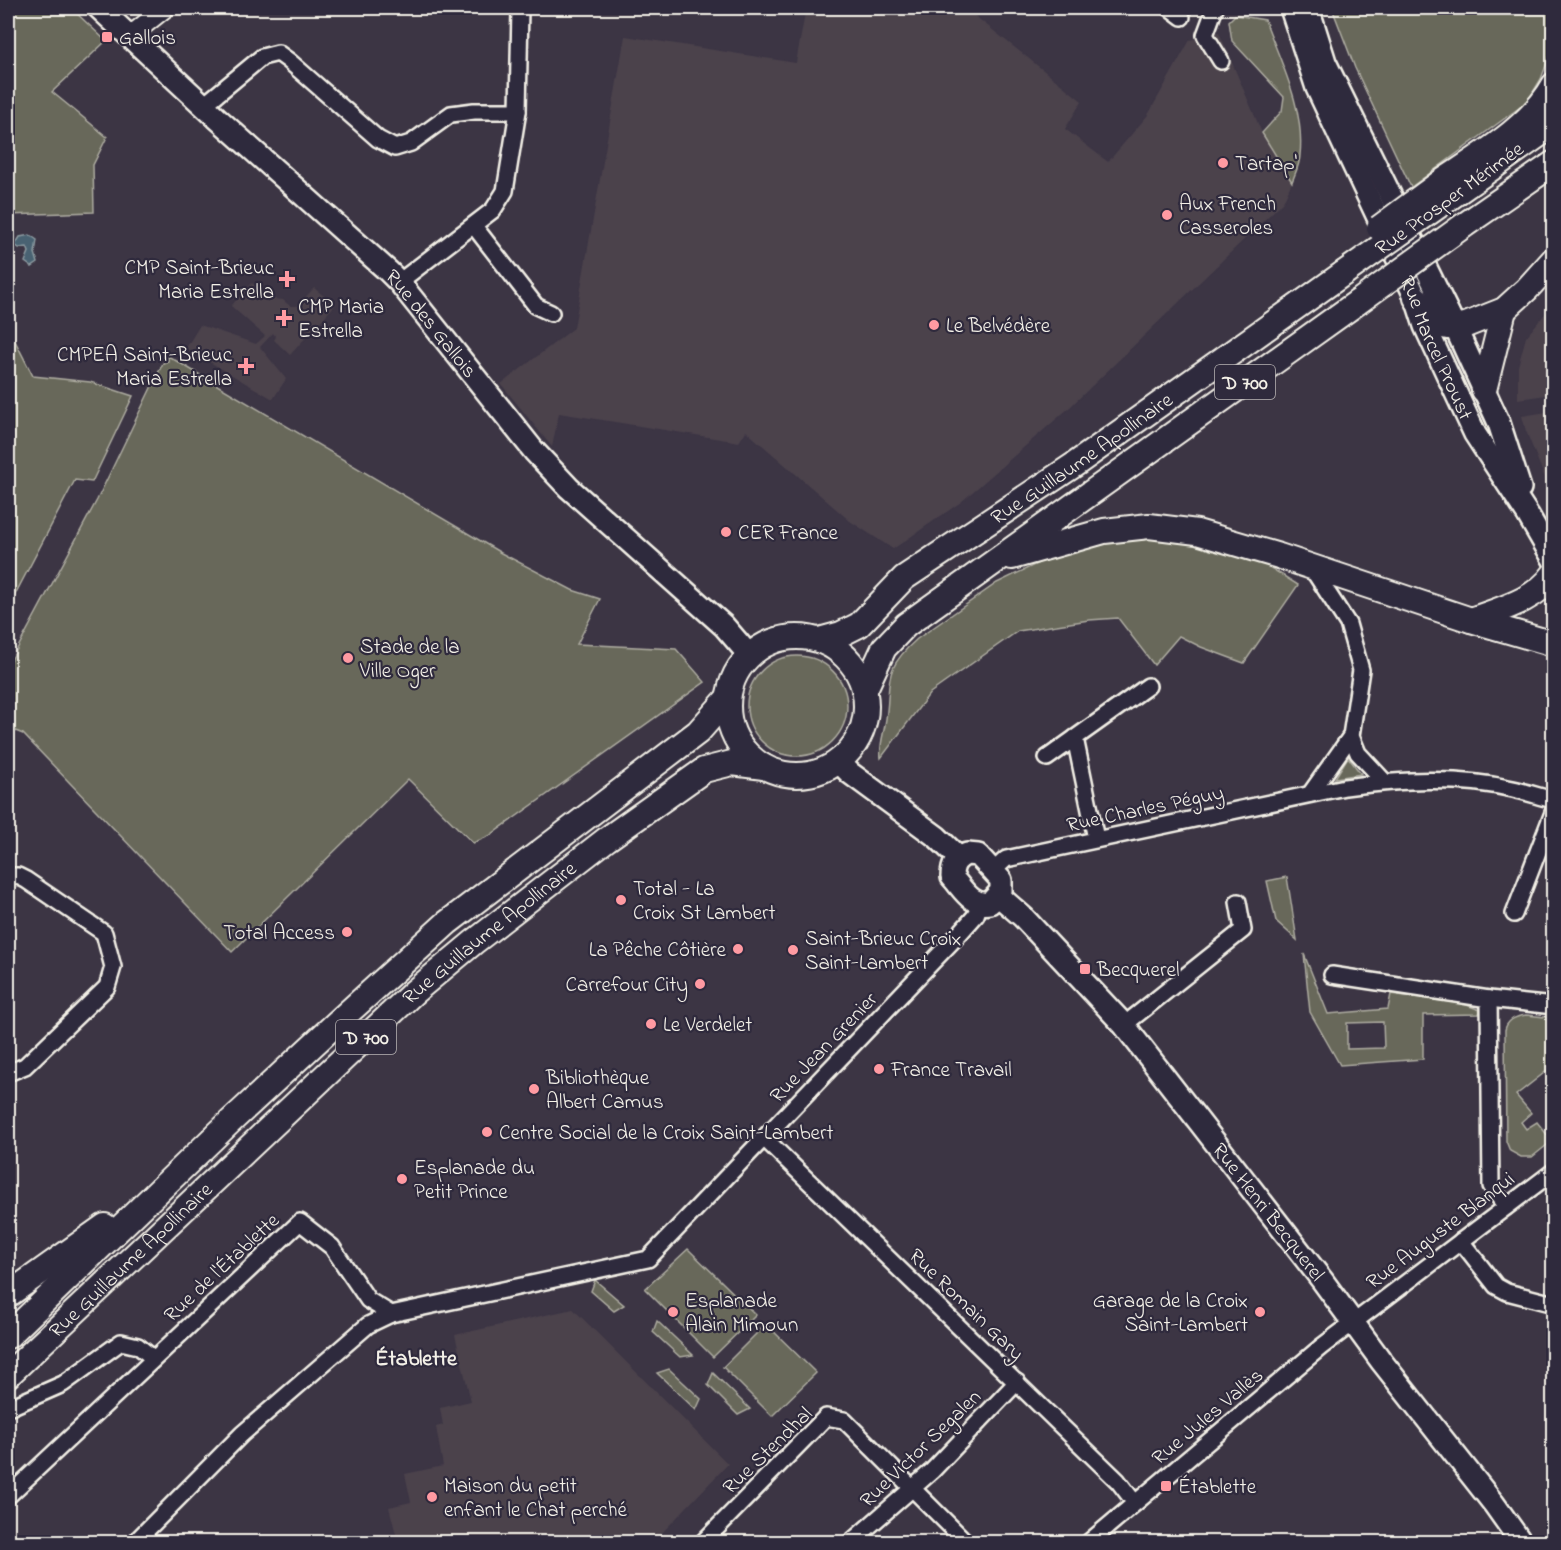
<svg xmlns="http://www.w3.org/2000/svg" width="1561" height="1550" viewBox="0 0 1561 1550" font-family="'Indie Flower',sans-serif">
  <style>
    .built { fill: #4b424c }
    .green { fill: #67685a; stroke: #aeaca1; stroke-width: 1.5; fill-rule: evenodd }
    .water { fill: #496272; stroke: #8d9ba1; stroke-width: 1.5 }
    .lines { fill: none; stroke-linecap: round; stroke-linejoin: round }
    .minor-casing { stroke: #f4f1e8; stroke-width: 20 }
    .tertiary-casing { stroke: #f4f1e8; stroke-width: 22 }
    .secondary-casing { stroke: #f4f1e8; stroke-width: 26 }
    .primary-casing { stroke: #f4f1e8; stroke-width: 28 }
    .minor { stroke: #2f2a3d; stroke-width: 15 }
    .tertiary { stroke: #2f2a3d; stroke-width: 18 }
    .secondary { stroke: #2f2a3d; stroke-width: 21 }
    .primary { stroke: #2f2a3d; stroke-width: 24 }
    .primary-bridge-casing { stroke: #f4f1e8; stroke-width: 28; stroke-linecap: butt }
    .primary-bridge { stroke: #2f2a3d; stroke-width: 24 }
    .poi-dot { fill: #ff9aa2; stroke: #2f2a3d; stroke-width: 2 }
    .labels { text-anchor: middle; stroke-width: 4.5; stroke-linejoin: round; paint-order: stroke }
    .shield { fill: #2f2a3d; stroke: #b9b5b5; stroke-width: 1.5 }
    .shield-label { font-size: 20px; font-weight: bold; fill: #f4f1e8 }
    .poi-label { font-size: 21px; fill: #f4f1e8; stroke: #2f2a3d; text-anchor: start }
    .street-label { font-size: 21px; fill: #f4f1e8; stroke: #2f2a3d }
    .neighbourhood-label { font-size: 22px; font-weight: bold; fill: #f4f1e8; stroke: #2f2a3d }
  </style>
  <rect width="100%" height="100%" fill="#3c3544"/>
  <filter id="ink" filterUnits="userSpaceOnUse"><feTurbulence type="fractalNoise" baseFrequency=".0167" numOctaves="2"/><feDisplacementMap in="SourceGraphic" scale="12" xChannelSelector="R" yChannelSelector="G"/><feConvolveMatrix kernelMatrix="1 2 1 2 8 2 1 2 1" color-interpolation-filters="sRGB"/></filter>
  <g filter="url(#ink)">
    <g class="built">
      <path d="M806,8H965L1082,101L1065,129L1108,162L1148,115L1190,40L1219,32L1262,133L1292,182L1283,202L1070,407L961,502L893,549L850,521L746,431L739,442L559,413L552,447L501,384L574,328L625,36L796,63Z"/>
      <path d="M252,283L265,295L274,299L283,300L290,306H297L314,288L335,305L290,355L274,340L276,337L273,333L260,347L286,379L273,399L186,348L200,325L256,344L265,336L231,306Z"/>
      <path d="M1553,304V394L1518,399V366L1526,337Z"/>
      <path d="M1553,411H1554L1553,498L1526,431L1522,416Z"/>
      <path d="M573,1309L728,1464L660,1535L662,1542H398L389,1507L411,1502L405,1474L443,1466L436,1427L443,1425L440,1408L471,1401L455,1335Z"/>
    </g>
    <g class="green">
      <path d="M8,8H71L106,41L52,92L107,137L93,165L94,212L8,215Z"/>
      <path d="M1332,8H1548L1552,20L1551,52L1541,79L1527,102L1411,187L1355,68Z"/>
      <path d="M1235,15L1265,20C1281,63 1305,109 1300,155C1300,164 1295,174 1292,182L1262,133L1282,111L1284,97L1232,41L1229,21Z"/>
      <path d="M8,336L13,337L33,376L90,382L133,396L92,482L75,480L8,608Z"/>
      <path d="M168,356L501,553L572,590L600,599L577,644L676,649L705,682L489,836L473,843L408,779L232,952L23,734L8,728V666L97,500L163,363L168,361Z"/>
      <path d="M1169,534L1263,563L1298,585L1244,663L1201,647L1179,636L1154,665L1118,618L1089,620L1018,631L930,693L881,758C879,747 883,736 885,725C893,683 879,673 917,639L997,583L1076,545Z"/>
      <circle cx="797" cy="706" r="50"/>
      <path d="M1348,757L1361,774L1335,778Z"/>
      <path d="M1287,877L1297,940L1276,921L1267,881Z"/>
      <path d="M1304,954L1328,1014L1388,1009L1391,994L1464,1004L1480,1010L1479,1014L1423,1015V1059L1340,1065L1310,1012ZM1383,1022L1384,1048L1347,1049V1023Z"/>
      <path d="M1526,1015L1554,1018L1553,1066L1516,1095L1531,1113L1521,1122L1526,1129L1537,1122L1552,1141L1532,1157H1521L1510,1151L1506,1141L1505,1030C1507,1020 1517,1016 1526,1015Z"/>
      <path d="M688,1249L756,1315L713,1357L645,1289Z"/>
      <path d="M595,1280L624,1305L614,1311L591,1291Z"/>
      <path d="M657,1321L693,1355L680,1357L653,1332Z"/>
      <path d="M766,1324L816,1373L772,1416L723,1367Z"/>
      <path d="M669,1369L701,1399L696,1410L657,1373Z"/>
      <path d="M713,1373L750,1409L738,1415L708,1385Z"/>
    </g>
    <path class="water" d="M30,235L37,240L35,253L38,263L32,267L25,262L29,252L27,247L19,248L15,245L20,237Z"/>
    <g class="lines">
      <g class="minor-casing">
        <g id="minor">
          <path d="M1170,8L1182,17"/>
          <path d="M1215,8L1205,35L1221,61"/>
          <path d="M204,105L262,57L278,53L289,61L378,139L395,148L411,143L451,114L474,111H518"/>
          <path d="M474,226L536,306L551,313"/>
          <path d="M399,282L493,210L505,191L518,111L520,8"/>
          <path d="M1311,567L1348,624L1361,670L1351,736L1358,753L1385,782"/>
          <path d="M1075,738L1096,839"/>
          <path d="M1047,758L1148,686"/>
          <path d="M1310,794L1351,736"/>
          <path d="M993,871L1006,859L1345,787C1400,780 1458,776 1513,789C1527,792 1540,797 1554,800"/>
          <path d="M8,876H18L26,880L104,933L113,967L107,987L25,1066L8,1073"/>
          <path d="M1514,914L1554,810"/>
          <path d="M1332,975L1489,999L1554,1006"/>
          <path d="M1489,999L1491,1186L1506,1207"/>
          <path d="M1124,1025L1243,930L1238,902"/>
          <path d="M765,1139L1118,1481L1135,1503"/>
          <path d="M1461,1241L1496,1286L1507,1292L1554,1304"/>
          <path d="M8,1408L63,1384L121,1342L138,1346L153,1358"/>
          <path d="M8,1496L300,1222L332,1247L368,1300L391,1314"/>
          <path d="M135,1542L242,1434L368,1325L391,1314L648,1259L960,933L976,915L980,904"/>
          <path d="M703,1542L826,1417L844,1420L966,1542"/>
          <path d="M851,1542L932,1471L1017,1382"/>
          <path d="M1089,1542L1321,1347L1554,1171"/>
        </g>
      </g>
      <g class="tertiary-casing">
        <path id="tertiary" d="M130,36L165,8"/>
      </g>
      <g class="secondary-casing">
        <g id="secondary">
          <path id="s1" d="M99,8L217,118L388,271L399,282L534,451L569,488L724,626L749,655"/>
          <path id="s2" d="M1291,8L1317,88L1416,298L1425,326L1475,434L1528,515L1554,560"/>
          <path d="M1308,8L1325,62L1455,327L1499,423L1520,488"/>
          <path d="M839,762L850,773L937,837L959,858"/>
          <path d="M967,854L978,855L1001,880V891L990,903C972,907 963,889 952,877C952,865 956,858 967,854Z"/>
          <path id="s3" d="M999,896L1023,917L1124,1025L1322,1280L1382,1362L1494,1504L1521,1542"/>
        </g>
      </g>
      <g class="primary-casing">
        <g id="primary">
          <path d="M1440,183C1478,157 1531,127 1554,85"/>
          <path d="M1448,199L1554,124"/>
          <path d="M1463,226L1554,163"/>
          <path d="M1416,298L1439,325L1448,327L1466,325L1504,310L1527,289L1554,259"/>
          <path d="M1484,390L1504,310"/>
          <path d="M1012,557L1104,531L1149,526L1197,532L1279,556L1471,620L1554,644"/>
          <path d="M1471,620C1500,609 1535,601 1554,574"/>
          <circle cx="797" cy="706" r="69"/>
          <path id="s4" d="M819,640L841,634L859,625L904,578L1074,465L1344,273"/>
          <path d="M865,689L884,648L906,625L1358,302"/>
          <path d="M8,1295L105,1226"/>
          <path d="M8,1336L230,1122L342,1018L447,923L698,732L728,698"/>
          <path id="s5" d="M8,1375L414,992L474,942L607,839L704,770L732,763L764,767"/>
        </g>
      </g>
      <use href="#minor" class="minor"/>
      <use href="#tertiary" class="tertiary"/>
      <use href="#secondary" class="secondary"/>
      <use href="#primary" class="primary"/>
      <g class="primary-bridge-casing">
        <g id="primary-bridge">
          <path d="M1379,228L1440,183"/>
          <path d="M1344,273L1448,199"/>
          <path d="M1358,302L1463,226"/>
        </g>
      </g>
      <use href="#primary-bridge" class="primary-bridge"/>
    </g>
  </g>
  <g class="poi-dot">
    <rect x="101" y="31" width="12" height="12" rx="3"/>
    <circle cx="1223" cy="163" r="6"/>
    <circle cx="1167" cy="215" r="6"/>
    <path d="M284 270h6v6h6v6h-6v6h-6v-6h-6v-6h6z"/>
    <path d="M281 309h6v6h6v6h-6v6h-6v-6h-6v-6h6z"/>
    <circle cx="934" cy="325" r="6"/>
    <path d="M243 357h6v6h6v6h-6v6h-6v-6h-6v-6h6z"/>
    <circle cx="726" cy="532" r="6"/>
    <circle cx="348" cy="658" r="6"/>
    <circle cx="621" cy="900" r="6"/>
    <circle cx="347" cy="932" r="6"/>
    <circle cx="738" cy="949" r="6"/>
    <circle cx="793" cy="950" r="6"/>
    <rect x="1079" y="963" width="12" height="12" rx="3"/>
    <circle cx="700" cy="984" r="6"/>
    <circle cx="651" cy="1024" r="6"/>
    <circle cx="879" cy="1069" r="6"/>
    <circle cx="534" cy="1089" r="6"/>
    <circle cx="487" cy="1132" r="6"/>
    <circle cx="402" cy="1179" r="6"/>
    <circle cx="673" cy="1312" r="6"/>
    <circle cx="1260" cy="1312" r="6"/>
    <rect x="1160" y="1480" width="12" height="12" rx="3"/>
    <circle cx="432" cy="1497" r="6"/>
  </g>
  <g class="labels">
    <g class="shield">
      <rect x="1215" y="365" width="60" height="34" rx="4.5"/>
      <rect x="336" y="1020" width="60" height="34" rx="4.5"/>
    </g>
    <g class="shield-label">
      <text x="1245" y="389">D 700</text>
      <text x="366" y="1044">D 700</text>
    </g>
    <g class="poi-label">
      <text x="119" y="44">Gallois</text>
      <text x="1235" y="170">Tartap'</text>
      <text x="1179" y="210">Aux French<tspan x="1179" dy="24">Casseroles</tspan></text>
      <text x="274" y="274" text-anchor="end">CMP Saint-Brieuc<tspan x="274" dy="24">Maria Estrella</tspan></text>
      <text x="298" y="313">CMP Maria<tspan x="298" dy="24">Estrella</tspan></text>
      <text x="946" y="332">Le Belvédère</text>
      <text x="232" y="361" text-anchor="end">CMPEA Saint-Brieuc<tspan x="232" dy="24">Maria Estrella</tspan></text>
      <text x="738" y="539">CER France</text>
      <text x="360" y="653">Stade de la<tspan x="360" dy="24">Ville Oger</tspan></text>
      <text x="633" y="895">Total - La<tspan x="633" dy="24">Croix St Lambert</tspan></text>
      <text x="335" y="939" text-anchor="end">Total Access</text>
      <text x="805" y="945">Saint-Brieuc Croix<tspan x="805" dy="24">Saint-Lambert</tspan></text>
      <text x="726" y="956" text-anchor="end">La Pêche Côtière</text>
      <text x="1097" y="976">Becquerel</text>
      <text x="688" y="991" text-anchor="end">Carrefour City</text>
      <text x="663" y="1031">Le Verdelet</text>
      <text x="891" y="1076">France Travail</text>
      <text x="546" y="1084">Bibliothèque<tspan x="546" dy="24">Albert Camus</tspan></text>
      <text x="499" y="1139">Centre Social de la Croix Saint-Lambert</text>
      <text x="414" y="1174">Esplanade du<tspan x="414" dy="24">Petit Prince</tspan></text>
      <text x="685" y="1307">Esplanade<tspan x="685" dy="24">Alain Mimoun</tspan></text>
      <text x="1248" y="1307" text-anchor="end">Garage de la Croix<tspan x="1248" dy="24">Saint-Lambert</tspan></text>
      <text x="444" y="1492">Maison du petit<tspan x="444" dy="24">enfant le Chat perché</tspan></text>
      <text x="1178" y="1493">Établette</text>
    </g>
    <g class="street-label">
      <text transform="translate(1449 198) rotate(-36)" y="7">Rue Prosper Mérimée</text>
      <text dy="7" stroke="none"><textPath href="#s1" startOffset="459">Rue des Gallois</textPath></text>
      <text dy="7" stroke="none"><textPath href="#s2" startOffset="370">Rue Marcel Proust</textPath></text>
      <text dy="7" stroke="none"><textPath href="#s4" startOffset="322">Rue Guillaume Apollinaire</textPath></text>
      <text transform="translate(1145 808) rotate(-12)" y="7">Rue Charles Péguy</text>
      <text dy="7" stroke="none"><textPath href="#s5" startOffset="654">Rue Guillaume Apollinaire</textPath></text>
      <text transform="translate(823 1047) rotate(-46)" y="7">Rue Jean Grenier</text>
      <text dy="7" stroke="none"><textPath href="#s3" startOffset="416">Rue Henri Becquerel</textPath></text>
      <text transform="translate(1440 1230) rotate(-37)" y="7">Rue Auguste Blanqui</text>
      <text dy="7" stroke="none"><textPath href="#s5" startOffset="168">Rue Guillaume Apollinaire</textPath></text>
      <text transform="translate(221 1267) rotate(-43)" y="7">Rue de l'Établette</text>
      <text transform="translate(967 1304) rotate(44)" y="7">Rue Romain Gary</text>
      <text transform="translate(1207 1416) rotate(-40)" y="7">Rue Jules Vallès</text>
      <text transform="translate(920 1448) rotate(-44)" y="7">Rue Victor Segalen</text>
      <text transform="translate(767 1450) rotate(-44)" y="7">Rue Stendhal</text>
    </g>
    <g class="neighbourhood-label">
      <text x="416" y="1365">Établette</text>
    </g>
  </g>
  <rect width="1561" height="1550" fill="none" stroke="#2f2a3d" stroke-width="30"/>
  <rect x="15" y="15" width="1531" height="1520" fill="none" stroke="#f4f1e8" stroke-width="2" filter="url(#ink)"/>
</svg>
